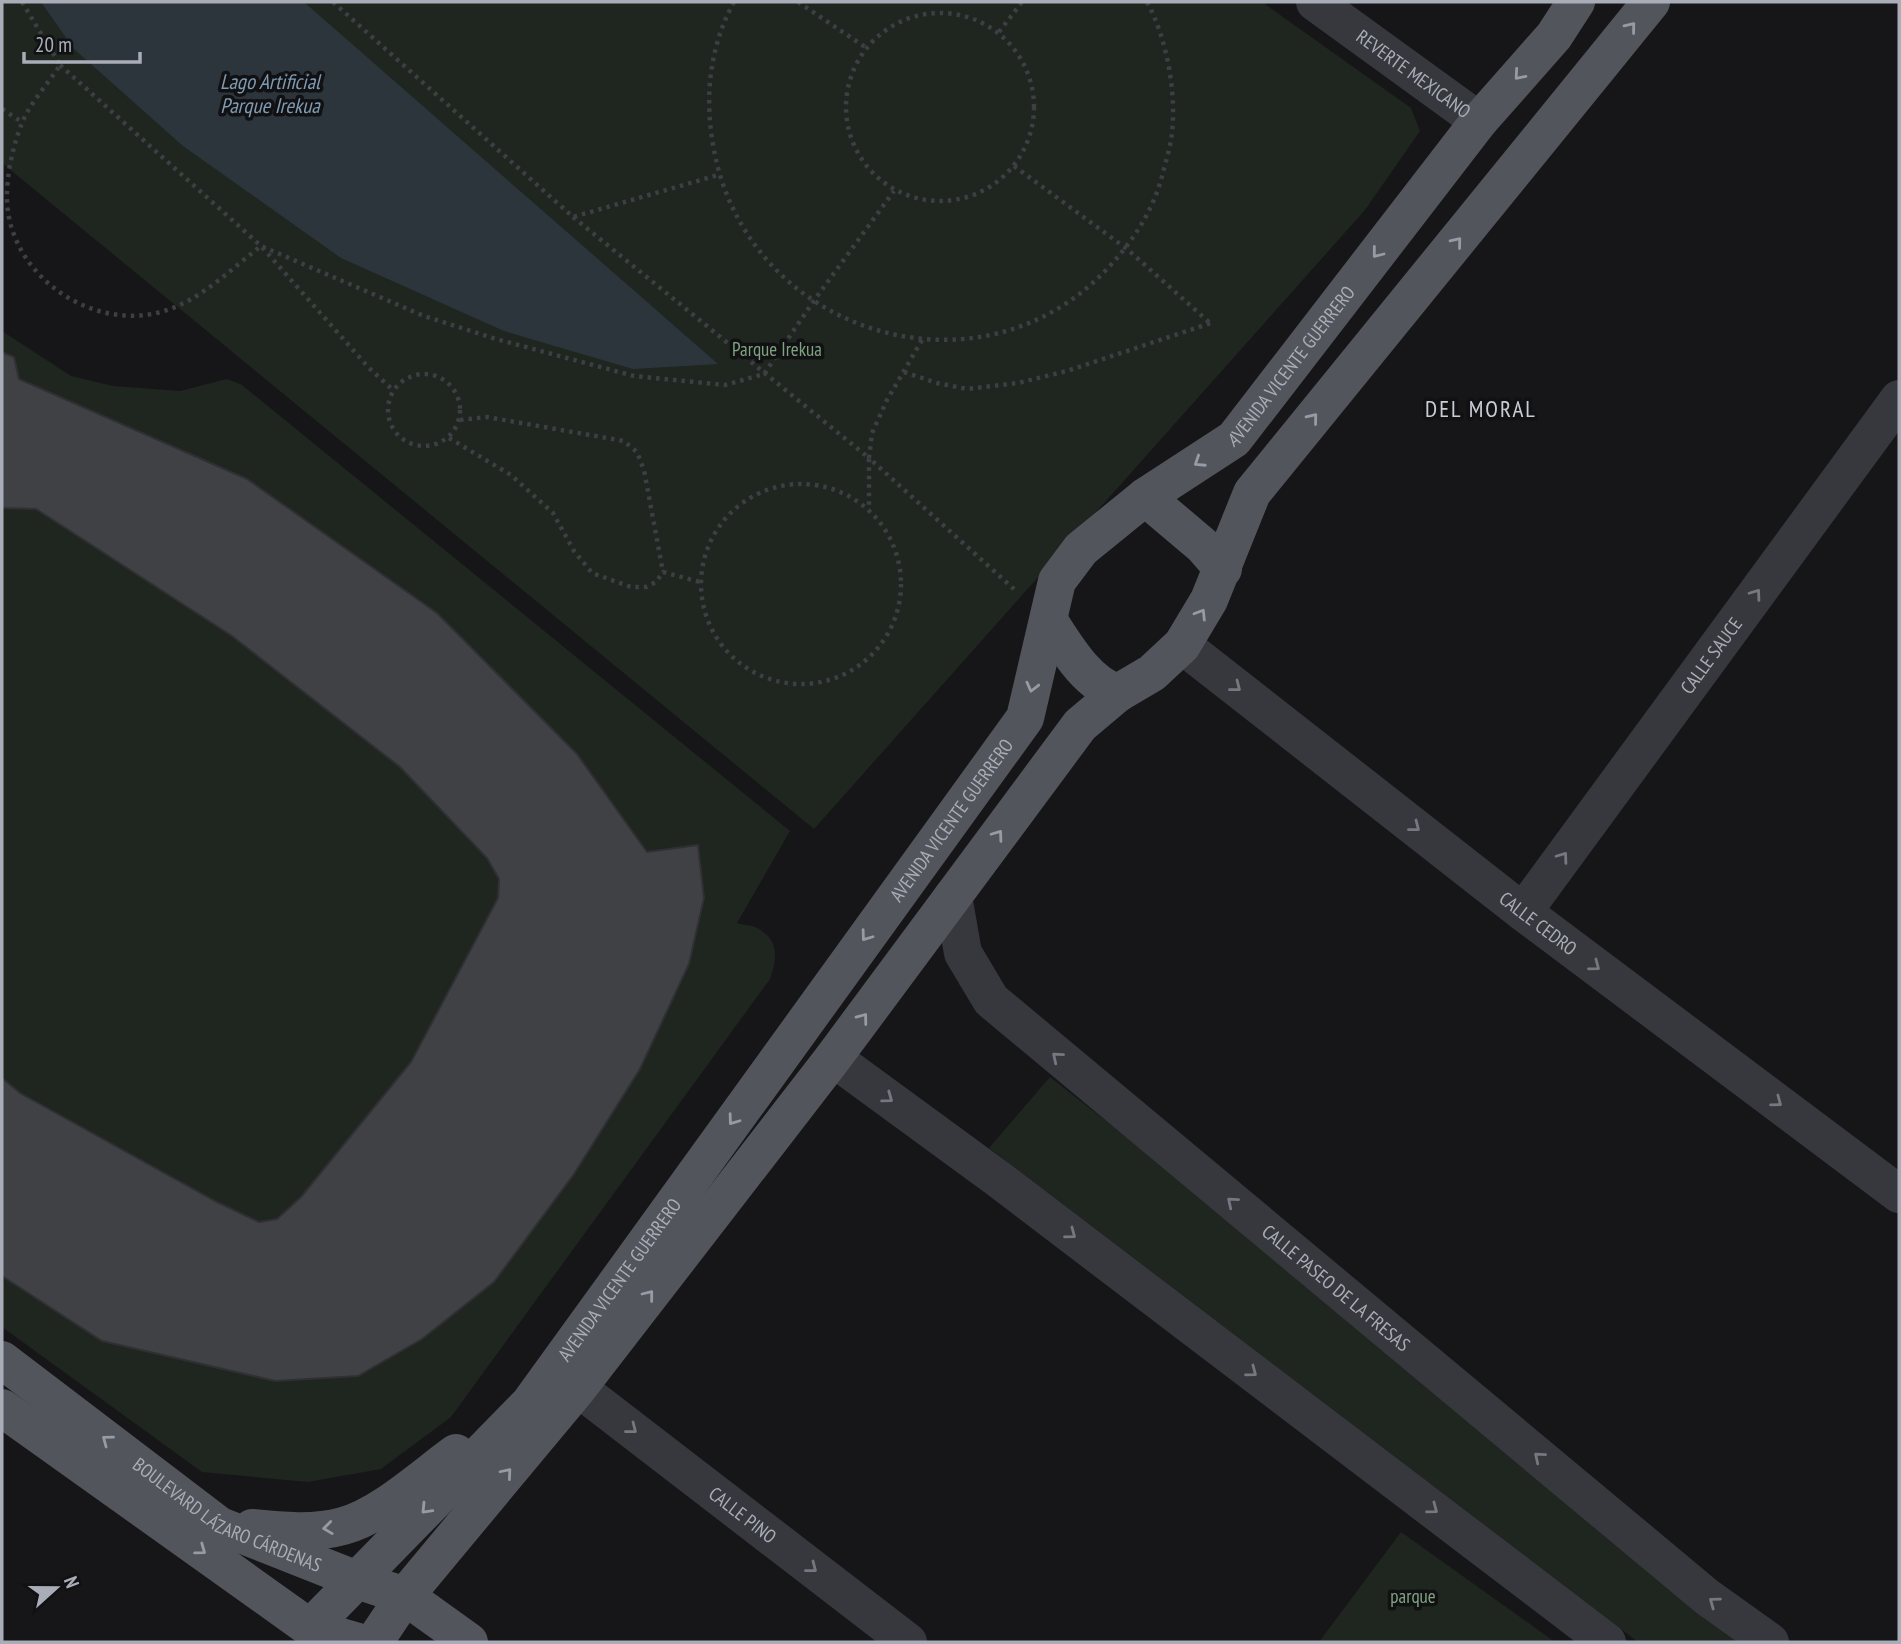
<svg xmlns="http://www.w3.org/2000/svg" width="1901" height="1644" viewBox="0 0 1901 1644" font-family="'PT Sans Narrow',sans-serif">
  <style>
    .green { fill: #1e261f }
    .water { fill: #2c353c }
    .building { fill: #404145; stroke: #303034; stroke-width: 2 }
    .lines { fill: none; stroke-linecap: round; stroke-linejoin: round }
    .path { stroke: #3d3f44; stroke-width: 4.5; stroke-dasharray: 3.5 5; stroke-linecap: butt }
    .minor { stroke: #37383d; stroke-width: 38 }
    .major { stroke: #53555c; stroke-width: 38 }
    .oneway { stroke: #979ba6 }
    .oneway2 { stroke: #757881 }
    .labels { text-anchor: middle; stroke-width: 7; stroke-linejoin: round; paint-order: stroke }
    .street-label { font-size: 19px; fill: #a8adb8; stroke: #111113 }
    .park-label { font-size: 19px; fill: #7fa381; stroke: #111113 }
    .water-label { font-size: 21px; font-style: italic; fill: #7f9bb3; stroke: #111113 }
    .quarter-label { font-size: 23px; letter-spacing: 2px; fill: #c9ccd4; stroke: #111113 }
  </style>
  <rect width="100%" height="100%" fill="#161618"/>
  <g class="green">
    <path d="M2,2H1262L1411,108L1420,131L1365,210L814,829L2,163Z"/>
    <path d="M2,331L71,376L113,386L180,391L227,379L242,385L790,831L737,923C743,925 753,925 759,929C781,942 776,960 770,979L451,1417L381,1469L308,1482L202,1472L2,1327Z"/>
    <path d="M1050,1077L1772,1642H1638L989,1148Z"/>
    <path d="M1401,1532L1555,1642H1319Z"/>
  </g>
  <path class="water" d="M41,2H304L718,364L633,369L504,331L341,258L183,146L74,49Z"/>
  <path class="building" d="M2,352L14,357L19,379L247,479L437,613L577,754L647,852L698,845L704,898L689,964L640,1069L574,1174L494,1282L422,1339L358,1376L275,1381L102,1341L2,1276V1078L20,1093L217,1202L259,1222L277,1219L301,1197L411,1062L498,898L499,879L487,858L400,767L232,636L36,509L2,508Z"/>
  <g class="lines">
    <g class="path">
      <path d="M22,2L60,65C48,84 30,103 22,123C13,145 6,177 7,201C10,276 93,333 164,311C201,300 231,269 261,246L369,368L393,390"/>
      <path d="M333,2L573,217L718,175"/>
      <path d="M734,2C709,47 704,100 714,150C748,333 977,405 1106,270C1132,243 1153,211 1162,176C1165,164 1169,152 1171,140C1178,98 1167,38 1147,2"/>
      <path d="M798,2L865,47"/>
      <circle cx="940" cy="107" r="94"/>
      <path d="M999,32L1022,2"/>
      <path d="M60,65L261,246L424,316L496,339L634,376L725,385L764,374L813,302L894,191"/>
      <path d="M2,109L22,122"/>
      <path d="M1014,166L1127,249L1210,323"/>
      <path d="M573,217L869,458V509"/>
      <path d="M922,340L887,400L872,433L869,458L1015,590"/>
      <path d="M904,372L937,383L967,389L1018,383L1067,371L1211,323"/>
      <circle cx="424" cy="410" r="36"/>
      <path d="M460,420L487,417L624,441L637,452L644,470L663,572"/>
      <path d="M449,438L511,475L553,513L574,551L592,573L631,587H646L656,582L663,572L700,582"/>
      <circle cx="801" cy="584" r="100"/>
    </g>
    <g class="minor">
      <path id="s1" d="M1315,2L1479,121"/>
      <path id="s2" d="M1182,645L1523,912L1899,1194"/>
      <path id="s3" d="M953,896L963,953L991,1000L1707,1597L1770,1642"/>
      <path id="s4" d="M1523,912L1899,399"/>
      <path d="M833,1058L997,1178L1607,1642"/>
      <path id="s5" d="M578,1388L908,1642"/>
    </g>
    <g class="major">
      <path d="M1145,497L1203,546L1223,569"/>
      <path d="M1049,621C1066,647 1087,684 1118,693"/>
      <path id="s6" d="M2,1360L220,1526L357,1580L405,1596L469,1642"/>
      <path d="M2,1408L310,1628L358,1642"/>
      <path d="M252,1528C281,1531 315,1534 343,1526C381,1516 424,1476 456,1453"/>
      <path id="s7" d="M310,1628L530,1403L1025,718L1057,581L1081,549L1145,497L1234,439L1479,121L1554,36L1576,2"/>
      <path d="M374,1642L405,1596L578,1388L833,1058L1080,725L1118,693L1152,673L1182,645L1209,600L1252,493L1651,2"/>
    </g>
  </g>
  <defs><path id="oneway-chevron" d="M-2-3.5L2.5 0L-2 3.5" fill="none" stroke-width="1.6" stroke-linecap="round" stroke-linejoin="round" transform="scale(1.75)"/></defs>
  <g class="oneway">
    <use href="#oneway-chevron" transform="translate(1631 27) rotate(-51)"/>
    <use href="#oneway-chevron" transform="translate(1519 75) rotate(131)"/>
    <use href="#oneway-chevron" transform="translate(1457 242) rotate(-51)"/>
    <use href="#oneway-chevron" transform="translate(1377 253) rotate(128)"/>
    <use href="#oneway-chevron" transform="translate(1313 418) rotate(-51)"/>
    <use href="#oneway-chevron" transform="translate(1199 462) rotate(147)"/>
    <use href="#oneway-chevron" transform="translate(1201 614) rotate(-58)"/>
    <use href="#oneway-chevron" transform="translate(1032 687) rotate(104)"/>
    <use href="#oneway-chevron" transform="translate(998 835) rotate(-54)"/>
    <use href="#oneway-chevron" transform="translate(866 936) rotate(126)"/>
    <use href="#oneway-chevron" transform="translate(863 1018) rotate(-53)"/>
    <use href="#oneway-chevron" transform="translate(733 1120) rotate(126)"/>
    <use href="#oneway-chevron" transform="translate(649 1295) rotate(-52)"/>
    <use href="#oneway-chevron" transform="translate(107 1440) rotate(-143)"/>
    <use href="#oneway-chevron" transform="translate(507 1473) rotate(-50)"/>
    <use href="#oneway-chevron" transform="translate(426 1509) rotate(134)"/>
    <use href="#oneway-chevron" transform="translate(328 1528) rotate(173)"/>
    <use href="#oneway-chevron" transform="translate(201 1550) rotate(36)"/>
  </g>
  <g class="oneway2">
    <use href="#oneway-chevron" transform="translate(1756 594) rotate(-54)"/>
    <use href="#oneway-chevron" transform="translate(1236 687) rotate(38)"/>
    <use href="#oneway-chevron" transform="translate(1415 827) rotate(38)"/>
    <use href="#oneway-chevron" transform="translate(1563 857) rotate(-54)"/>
    <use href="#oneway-chevron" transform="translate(1595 966) rotate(37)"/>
    <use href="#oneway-chevron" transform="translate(1057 1057) rotate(-140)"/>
    <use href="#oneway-chevron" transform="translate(888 1098) rotate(36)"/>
    <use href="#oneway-chevron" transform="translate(1777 1102) rotate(37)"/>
    <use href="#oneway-chevron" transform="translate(1232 1202) rotate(-140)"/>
    <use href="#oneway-chevron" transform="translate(1071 1234) rotate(37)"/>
    <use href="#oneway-chevron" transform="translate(1252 1372) rotate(37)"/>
    <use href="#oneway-chevron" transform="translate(632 1429) rotate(38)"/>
    <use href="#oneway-chevron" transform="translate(1539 1457) rotate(-140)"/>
    <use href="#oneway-chevron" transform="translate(1433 1509) rotate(37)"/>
    <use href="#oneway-chevron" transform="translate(812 1568) rotate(38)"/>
    <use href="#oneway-chevron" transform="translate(1714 1602) rotate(-144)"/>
  </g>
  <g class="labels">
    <g class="street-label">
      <text dy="7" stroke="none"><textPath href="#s1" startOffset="122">REVERTE MEXICANO</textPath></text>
      <text dy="7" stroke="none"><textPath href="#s7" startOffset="1622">AVENIDA VICENTE GUERRERO</textPath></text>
      <text dy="7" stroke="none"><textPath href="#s4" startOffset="318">CALLE SAUCE</textPath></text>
      <text dy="7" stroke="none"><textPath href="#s7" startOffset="1034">AVENIDA VICENTE GUERRERO</textPath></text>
      <text dy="7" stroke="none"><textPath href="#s2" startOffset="452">CALLE CEDRO</textPath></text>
      <text dy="7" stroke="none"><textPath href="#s7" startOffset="467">AVENIDA VICENTE GUERRERO</textPath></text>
      <text dy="7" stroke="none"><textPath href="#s3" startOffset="562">CALLE PASEO DE LA FRESAS</textPath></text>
      <text dy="7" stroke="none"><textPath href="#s6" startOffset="275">BOULEVARD LÁZARO CÁRDENAS</textPath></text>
      <text dy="7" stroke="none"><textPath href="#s5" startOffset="208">CALLE PINO</textPath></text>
    </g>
    <g class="park-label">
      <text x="777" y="356">Parque Irekua</text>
      <text x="1413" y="1603">parque</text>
    </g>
    <g class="water-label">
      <text x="270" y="89">Lago Artificial<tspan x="270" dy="24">Parque Irekua</tspan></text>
    </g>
    <g class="quarter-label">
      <text x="1481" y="417">DEL MORAL</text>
    </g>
  </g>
  <rect width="1901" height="1644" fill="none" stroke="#a8adb8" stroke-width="7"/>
  <g transform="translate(56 1588) rotate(69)" stroke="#111113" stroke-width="5" paint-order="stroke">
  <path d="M0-5L12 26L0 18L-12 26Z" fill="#a8adb8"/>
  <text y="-10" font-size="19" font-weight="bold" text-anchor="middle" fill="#a8adb8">N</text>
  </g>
  <path d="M24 52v10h116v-10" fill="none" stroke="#a8adb8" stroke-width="3.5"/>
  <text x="35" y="52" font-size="21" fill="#a8adb8" stroke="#111113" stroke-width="5" paint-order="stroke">20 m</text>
</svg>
